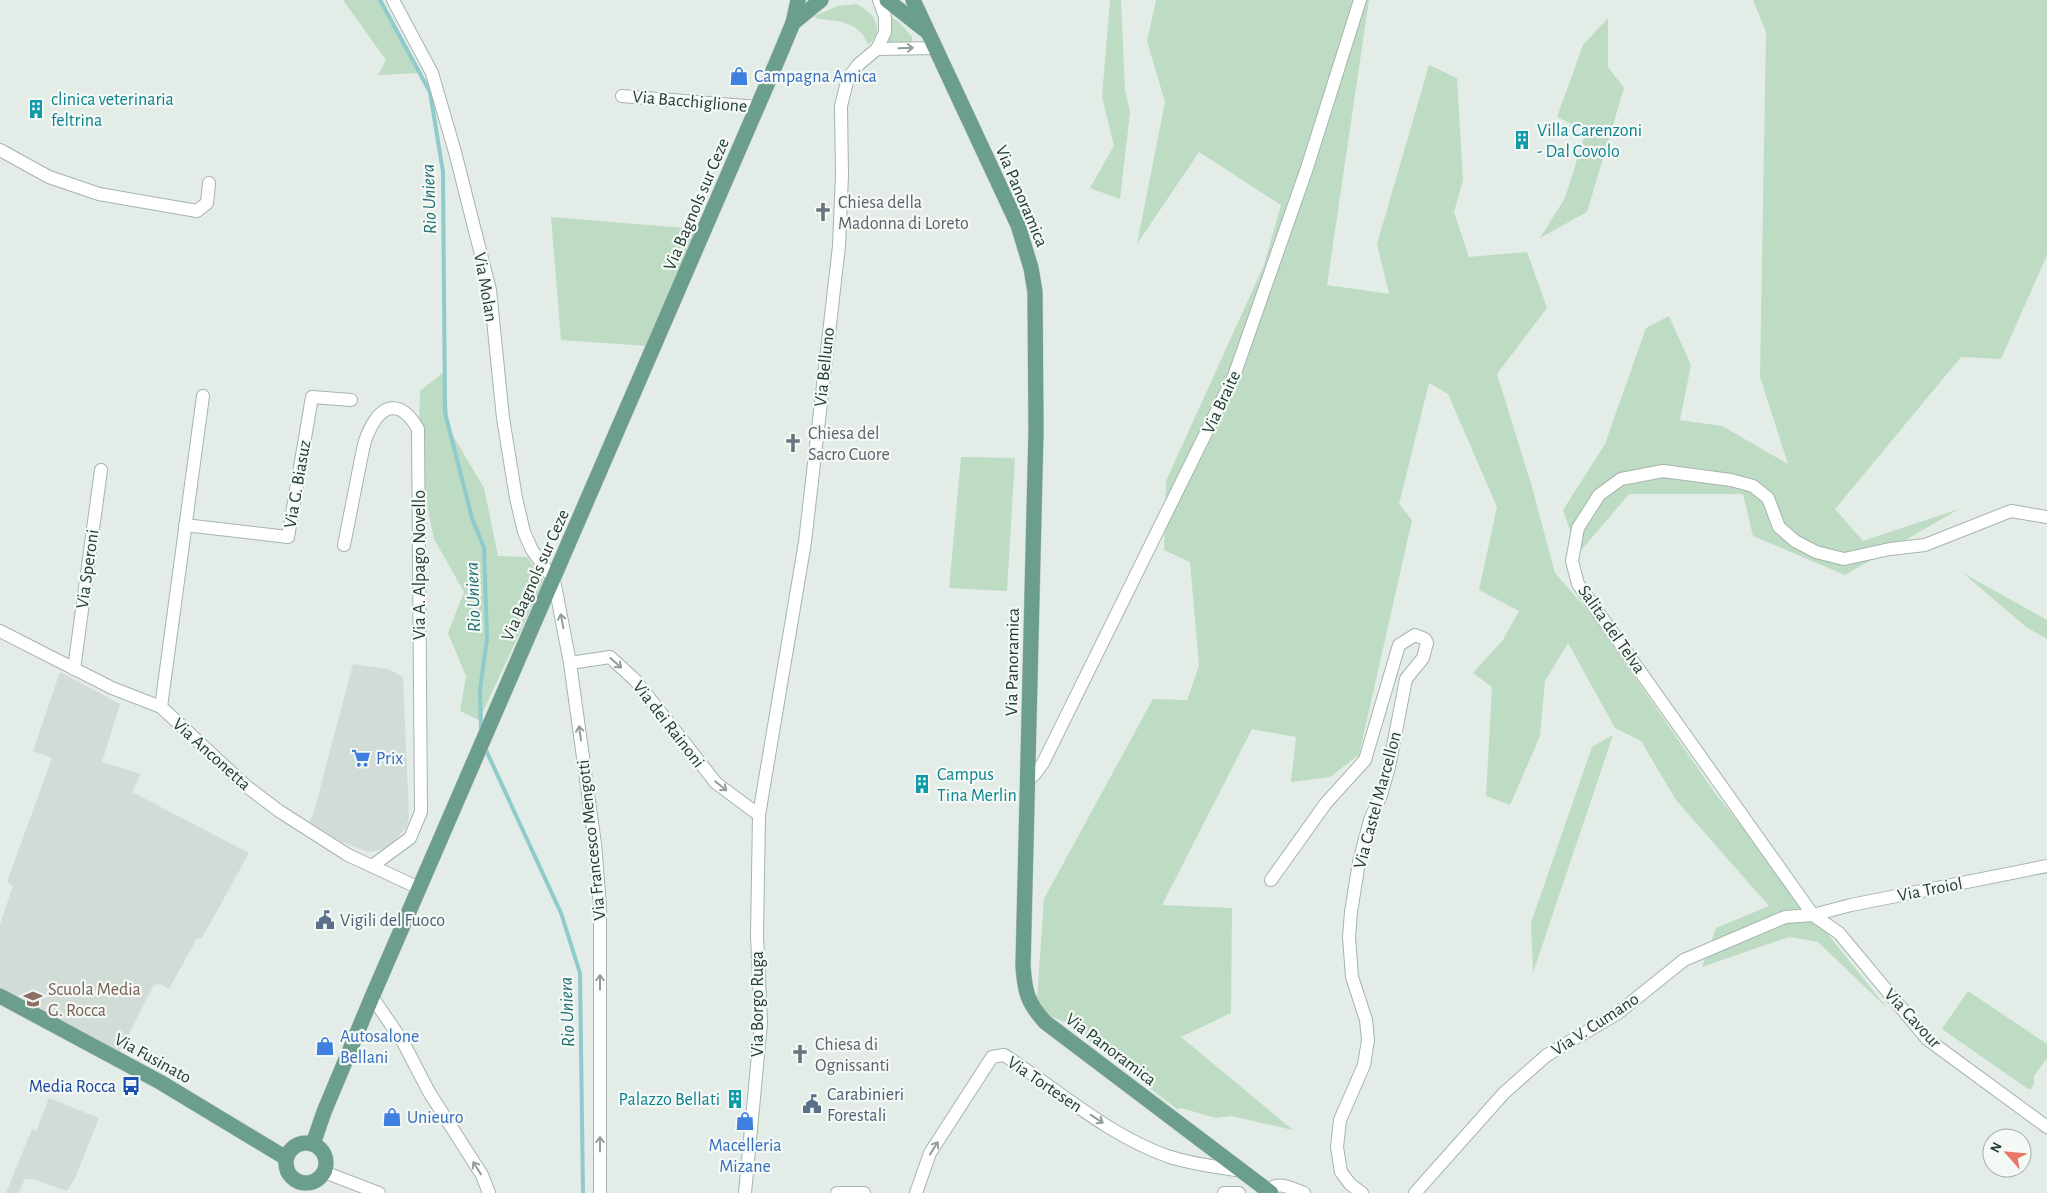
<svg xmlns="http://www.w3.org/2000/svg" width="2047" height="1193" viewBox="0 0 2047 1193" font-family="'Alegreya Sans',sans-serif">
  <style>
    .built { fill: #d2dcd6 }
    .green { fill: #bedcc3 }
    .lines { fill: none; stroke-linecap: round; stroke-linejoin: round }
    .stream { stroke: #8fcacd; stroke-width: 4 }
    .minor-casing { stroke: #a6b4ad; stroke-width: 14 }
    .major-casing { stroke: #c2c8c6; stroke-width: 16 }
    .minor { stroke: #fff; stroke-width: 12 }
    .major { stroke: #6b9e8c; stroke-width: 15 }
    .oneway { stroke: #929e99 }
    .labels { text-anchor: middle; stroke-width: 4.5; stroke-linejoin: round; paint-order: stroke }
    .shop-label { font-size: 18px; fill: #366cbe; stroke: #f4f9f6; text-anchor: start }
    .culture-label { font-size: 18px; fill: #0d838f; stroke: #f4f9f6; text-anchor: start }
    .street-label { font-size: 18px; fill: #243c33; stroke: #f4f9f6 }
    .worship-label { font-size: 18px; fill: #5b616d; stroke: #f4f9f6; text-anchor: start }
    .service-label { font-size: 18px; fill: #4e5e75; stroke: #f4f9f6; text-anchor: start }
    .education-label { font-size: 18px; fill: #785e54; stroke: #f4f9f6; text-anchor: start }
    .transit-label { font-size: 18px; fill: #164399; stroke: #f4f9f6; text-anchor: end }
    .water-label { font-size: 19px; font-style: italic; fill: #226f74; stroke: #f4f9f6 }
  </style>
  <rect width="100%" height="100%" fill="#e3ece7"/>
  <g class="built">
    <path d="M353,664L388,669L403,677L409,817L406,827L396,839L384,849L368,852L342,842L309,822L313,815Z"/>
    <path d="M60,672L120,704L102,762L141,774L132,792L249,853L202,938H197L169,989L160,984L154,985L116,1059L0,997V924L13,886L7,882L52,758L33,751Z"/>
    <path d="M49,1098L99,1118L75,1178L67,1191L32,1179H25L18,1193H6L32,1129L36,1131Z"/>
  </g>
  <g class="green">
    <path d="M343,0H380L421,73L378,75L386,60Z"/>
    <path d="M1110,0H1121L1125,90L1130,112L1120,199L1090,188L1114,146L1102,97Z"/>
    <path d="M1156,0H1369L1327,285L1389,294L1377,244L1429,65L1457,78L1463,180L1454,212L1469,257L1527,252L1547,308L1497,374L1532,487L1555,573L1591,614L1715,793L1887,1008L1818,942L1789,937L1702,967L1716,928L1769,906L1676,800L1641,741L1615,728L1568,643L1545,681L1540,736L1510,805L1486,796L1492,687L1473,673L1503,640L1519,611L1479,590L1497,507L1448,394L1429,383L1399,504L1412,520L1359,755L1330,777L1291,782L1296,737L1252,729L1162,905L1232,908L1231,1013L1181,1037L1293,1130L1231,1116L1216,1118L1181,1108L1177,1109L1065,1022L1044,1014L1037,999L1044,899L1153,699L1187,700L1199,666L1190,562L1164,550L1166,481L1264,265L1281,205L1199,152L1137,244L1165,102L1147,41Z"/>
    <path d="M1753,0H2047V255L2001,359L1961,357L1835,509L1863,541L1959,509L1845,575L1753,536L1743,494H1629L1578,554L1563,510L1605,444L1646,328L1669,316L1691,365L1680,420L1722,426L1788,464L1760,377L1766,32Z"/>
    <path d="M856,4C874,11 886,31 868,45C861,23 839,20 818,19L814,16L838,6Z"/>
    <path d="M886,13L900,23L912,37V42L882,46Z"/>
    <path d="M1608,18V67L1624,88L1587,212L1540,238L1565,198L1586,131L1557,117L1583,45Z"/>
    <path d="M551,217L697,229L646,346L561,340Z"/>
    <path d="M445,371L449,429L484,488L498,556L527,557L544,581L479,720L460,711L466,676L448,633L464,592L434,539L418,461L420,391Z"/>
    <path d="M961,457L1015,458L1007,591L949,588Z"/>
    <path d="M1963,573L2047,620V639L2026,627Z"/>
    <path d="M1613,735L1533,973L1531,923L1592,747Z"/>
    <path d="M1968,991L2047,1044V1058L2034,1076V1084L2031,1089H2028L1942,1029Z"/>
  </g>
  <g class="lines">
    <g class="stream">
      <path d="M380,0L430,92L443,172L445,413L472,518L484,548L487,639L480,689L481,732"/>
      <path d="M485,748L561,913L580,973L583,1193"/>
    </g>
    <g class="minor-casing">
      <g id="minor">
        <path d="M393,0L432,73L455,152L490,290L503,418L516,498L524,532L532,550L554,580L570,663L595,844L600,906V1193"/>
        <path d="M877,49L935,48"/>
        <path d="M622,96L758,107"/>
        <path d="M0,150L49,177L99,194L197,211L207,203L209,183"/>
        <path d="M2047,517L2011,511L1925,545L1890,549L1844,559L1816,552L1795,541L1779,527L1768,498L1753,486L1731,480L1663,471L1621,479L1599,495L1578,528L1572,561L1578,584L1813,915L1839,933L1927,1039L2047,1127"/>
        <path d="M185,525L288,537L312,397L351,400"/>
        <path d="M344,545C349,519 354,494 359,469C362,456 363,442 369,431C383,401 402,401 418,429L421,812L410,838L372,866"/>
        <path d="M0,631L112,688L161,707L246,786L279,811L348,855L419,888"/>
        <path d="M570,663L610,657L635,680L716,783L759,815"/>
        <path d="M74,669L101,470"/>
        <path d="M161,707L203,396"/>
        <path d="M1028,779L1035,774L1043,763L1234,376L1307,168L1360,0"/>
        <path d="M1271,880L1326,803L1365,760L1399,645L1415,635L1425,639L1427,643L1423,658L1406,679L1389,767L1381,795L1370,820L1359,862L1351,912L1349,937L1352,977L1366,1020L1368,1040L1364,1065L1340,1120L1337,1147L1341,1172L1350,1184L1362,1193"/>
        <path d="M372,997L403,1042L429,1092L482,1175L489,1193"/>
        <path d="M324,1172L379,1193"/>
        <path d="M745,1193L761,1023L757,936L759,815L805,542L839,246L842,175L841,106L848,78L859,64L877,49L885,32V17L879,0"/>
        <path d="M837,1193H864"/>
        <path d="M916,1193L930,1153L992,1057L1004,1055C1057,1089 1106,1134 1167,1156C1191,1164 1217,1167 1242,1171"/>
        <path d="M1224,1193H1239"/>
        <path d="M1266,1193C1277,1179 1290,1188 1304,1193"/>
        <path d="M1415,1193L1504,1093L1547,1055L1618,1013L1684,960L1785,917L1813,915L1851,905L2047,866"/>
      </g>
    </g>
    <g class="major-casing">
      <g id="major">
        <path d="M887,0L925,30"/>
        <path d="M913,0L1018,225L1031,268L1035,292L1036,431L1023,966C1025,992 1027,1002 1045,1022L1271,1193"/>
        <path d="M793,23L821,0"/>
        <path d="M0,996L160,1082L286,1158"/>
        <circle cx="306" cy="1163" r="20"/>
        <path d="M313,1144L324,1112L372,997L775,66L793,23L798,0"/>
      </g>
    </g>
    <use href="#minor" class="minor"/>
    <use href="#major" class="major"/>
  </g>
  <defs><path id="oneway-shaft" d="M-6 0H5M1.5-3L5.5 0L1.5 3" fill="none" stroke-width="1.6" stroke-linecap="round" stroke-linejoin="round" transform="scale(1.25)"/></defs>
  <g class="oneway">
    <use href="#oneway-shaft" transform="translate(906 48) rotate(-2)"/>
    <use href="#oneway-shaft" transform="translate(562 621) rotate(-101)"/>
    <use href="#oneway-shaft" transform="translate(616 663) rotate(42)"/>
    <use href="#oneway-shaft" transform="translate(580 733) rotate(-98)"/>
    <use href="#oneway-shaft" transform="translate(721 786) rotate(39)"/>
    <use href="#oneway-shaft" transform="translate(600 982) rotate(-90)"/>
    <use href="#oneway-shaft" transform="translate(1097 1119) rotate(33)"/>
    <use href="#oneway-shaft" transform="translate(600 1144) rotate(-90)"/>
    <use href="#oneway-shaft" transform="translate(934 1148) rotate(-58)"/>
    <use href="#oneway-shaft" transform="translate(477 1168) rotate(-122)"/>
  </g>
  <defs>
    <g id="shop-bare" transform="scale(1.5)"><path d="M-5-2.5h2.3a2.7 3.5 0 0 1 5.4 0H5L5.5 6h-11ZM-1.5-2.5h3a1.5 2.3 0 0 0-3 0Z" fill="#3f7fe0" stroke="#f4f9f6" stroke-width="2.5" paint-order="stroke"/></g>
    <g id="building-bare" transform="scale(1.5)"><path d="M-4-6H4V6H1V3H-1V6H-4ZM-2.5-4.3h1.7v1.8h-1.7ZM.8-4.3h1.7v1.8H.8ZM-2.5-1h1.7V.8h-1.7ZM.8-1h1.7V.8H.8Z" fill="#0f9aa8" stroke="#f4f9f6" stroke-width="2.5" paint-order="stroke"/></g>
    <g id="church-bare" transform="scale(1.5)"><path d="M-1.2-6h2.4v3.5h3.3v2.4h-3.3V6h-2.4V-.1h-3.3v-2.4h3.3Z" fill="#6b7280" stroke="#f4f9f6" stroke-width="2.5" paint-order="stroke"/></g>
    <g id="supermarket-bare" transform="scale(1.5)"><path d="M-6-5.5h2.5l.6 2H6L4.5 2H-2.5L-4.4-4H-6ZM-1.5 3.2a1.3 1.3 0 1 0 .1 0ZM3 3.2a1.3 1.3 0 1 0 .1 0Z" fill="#3f7fe0" stroke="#f4f9f6" stroke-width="2.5" paint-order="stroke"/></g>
    <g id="civic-bare" transform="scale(1.5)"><path d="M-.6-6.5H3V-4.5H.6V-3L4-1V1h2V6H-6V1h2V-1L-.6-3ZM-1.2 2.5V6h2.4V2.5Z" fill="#5c6f8a" stroke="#f4f9f6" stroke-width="2.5" paint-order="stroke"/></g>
    <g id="school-bare" transform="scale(1.5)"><path d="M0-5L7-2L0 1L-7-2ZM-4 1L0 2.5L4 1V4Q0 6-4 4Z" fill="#8d6e63" stroke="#f4f9f6" stroke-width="2.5" paint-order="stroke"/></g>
    <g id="bus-bare" transform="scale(1.5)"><path d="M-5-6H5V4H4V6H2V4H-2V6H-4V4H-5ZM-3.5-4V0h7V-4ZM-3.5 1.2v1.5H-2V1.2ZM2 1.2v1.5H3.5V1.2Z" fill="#1a4fb4" stroke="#f4f9f6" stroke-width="2.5" paint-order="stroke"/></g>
  </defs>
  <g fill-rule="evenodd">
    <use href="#shop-bare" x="739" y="76"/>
    <use href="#building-bare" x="36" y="109"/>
    <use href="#building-bare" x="1522" y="140"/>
    <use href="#church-bare" x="823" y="212"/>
    <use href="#church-bare" x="793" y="443"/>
    <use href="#supermarket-bare" x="361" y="758"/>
    <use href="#building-bare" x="922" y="784"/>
    <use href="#civic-bare" x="325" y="920"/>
    <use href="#school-bare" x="33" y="999"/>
    <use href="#shop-bare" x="325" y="1046"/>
    <use href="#church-bare" x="800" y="1054"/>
    <use href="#bus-bare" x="131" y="1086"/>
    <use href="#building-bare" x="735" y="1099"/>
    <use href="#civic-bare" x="812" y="1104"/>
    <use href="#shop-bare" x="392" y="1117"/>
    <use href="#shop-bare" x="745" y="1121"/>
  </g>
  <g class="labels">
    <g class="shop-label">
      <text x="754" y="82">Campagna Amica</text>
      <text x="376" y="764">Prix</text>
      <text x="340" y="1042">Autosalone<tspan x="340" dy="21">Bellani</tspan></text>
      <text x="407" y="1123">Unieuro</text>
      <text x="745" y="1151" text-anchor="middle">Macelleria<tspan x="745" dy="21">Mizane</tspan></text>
    </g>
    <g class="culture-label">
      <text x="51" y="105">clinica veterinaria<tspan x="51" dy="21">feltrina</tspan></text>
      <text x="1537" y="136">Villa Carenzoni<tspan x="1537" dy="21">- Dal Covolo</tspan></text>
      <text x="937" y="780">Campus<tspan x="937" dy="21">Tina Merlin</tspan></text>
      <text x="720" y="1105" text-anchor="end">Palazzo Bellati</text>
    </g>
    <g class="street-label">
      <text transform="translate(690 101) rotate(5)" y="6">Via Bacchiglione</text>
      <text transform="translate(1022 196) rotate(67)" y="6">Via Panoramica</text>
      <text transform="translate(696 204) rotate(-67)" y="6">Via Bagnols sur Ceze</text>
      <text transform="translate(486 287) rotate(80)" y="6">Via Molan</text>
      <text transform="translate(824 367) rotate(-84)" y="6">Via Belluno</text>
      <text transform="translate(1221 402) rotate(-65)" y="6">Via Braite</text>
      <text transform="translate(297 484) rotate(-80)" y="6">Via G. Biasuz</text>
      <text transform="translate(419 565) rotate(-90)" y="6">Via A. Alpago Novello</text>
      <text transform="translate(87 569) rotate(-82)" y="6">Via Speroni</text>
      <text transform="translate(535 575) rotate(-66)" y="6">Via Bagnols sur Ceze</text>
      <text transform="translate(1612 629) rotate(55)" y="6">Salita del Telva</text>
      <text transform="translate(1012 662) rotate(-89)" y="6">Via Panoramica</text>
      <text transform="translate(669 724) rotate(52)" y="6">Via dei Rainoni</text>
      <text transform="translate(212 754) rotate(42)" y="6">Via Anconetta</text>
      <text transform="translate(1377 800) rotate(-75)" y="6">Via Castel Marcellon</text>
      <text transform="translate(591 840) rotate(-96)" y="6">Via Francesco Mengotti</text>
      <text transform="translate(1930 889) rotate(-11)" y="6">Via Troiol</text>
      <text transform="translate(757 1004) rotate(-90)" y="6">Via Borgo Ruga</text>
      <text transform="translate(1913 1018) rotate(47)" y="6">Via Cavour</text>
      <text transform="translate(1595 1024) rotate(-33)" y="6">Via V. Cumano</text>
      <text transform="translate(1111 1049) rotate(37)" y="6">Via Panoramica</text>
      <text transform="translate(153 1058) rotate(29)" y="6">Via Fusinato</text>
      <text transform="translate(1045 1084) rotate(34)" y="6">Via Tortesen</text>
    </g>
    <g class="worship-label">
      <text x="838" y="208">Chiesa della<tspan x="838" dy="21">Madonna di Loreto</tspan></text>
      <text x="808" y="439">Chiesa del<tspan x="808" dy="21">Sacro Cuore</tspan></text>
      <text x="815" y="1050">Chiesa di<tspan x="815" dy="21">Ognissanti</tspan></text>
    </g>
    <g class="service-label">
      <text x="340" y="926">Vigili del Fuoco</text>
      <text x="827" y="1100">Carabinieri<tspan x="827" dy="21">Forestali</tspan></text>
    </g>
    <g class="education-label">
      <text x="48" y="995">Scuola Media<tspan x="48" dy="21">G. Rocca</tspan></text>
    </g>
    <g class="transit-label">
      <text x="116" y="1092">Media Rocca</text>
    </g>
    <g class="water-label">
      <text transform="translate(428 199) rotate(-92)" y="7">Rio Uniera</text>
      <text transform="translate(472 597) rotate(-92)" y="7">Rio Uniera</text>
      <text transform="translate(566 1012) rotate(-92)" y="7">Rio Uniera</text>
    </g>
  </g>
  <g transform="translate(2007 1153) rotate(297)"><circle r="24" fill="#f4f9f6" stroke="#a1ada8"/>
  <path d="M0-4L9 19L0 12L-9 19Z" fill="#e87865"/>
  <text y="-8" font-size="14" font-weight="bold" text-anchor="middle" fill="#243c33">N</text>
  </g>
</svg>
